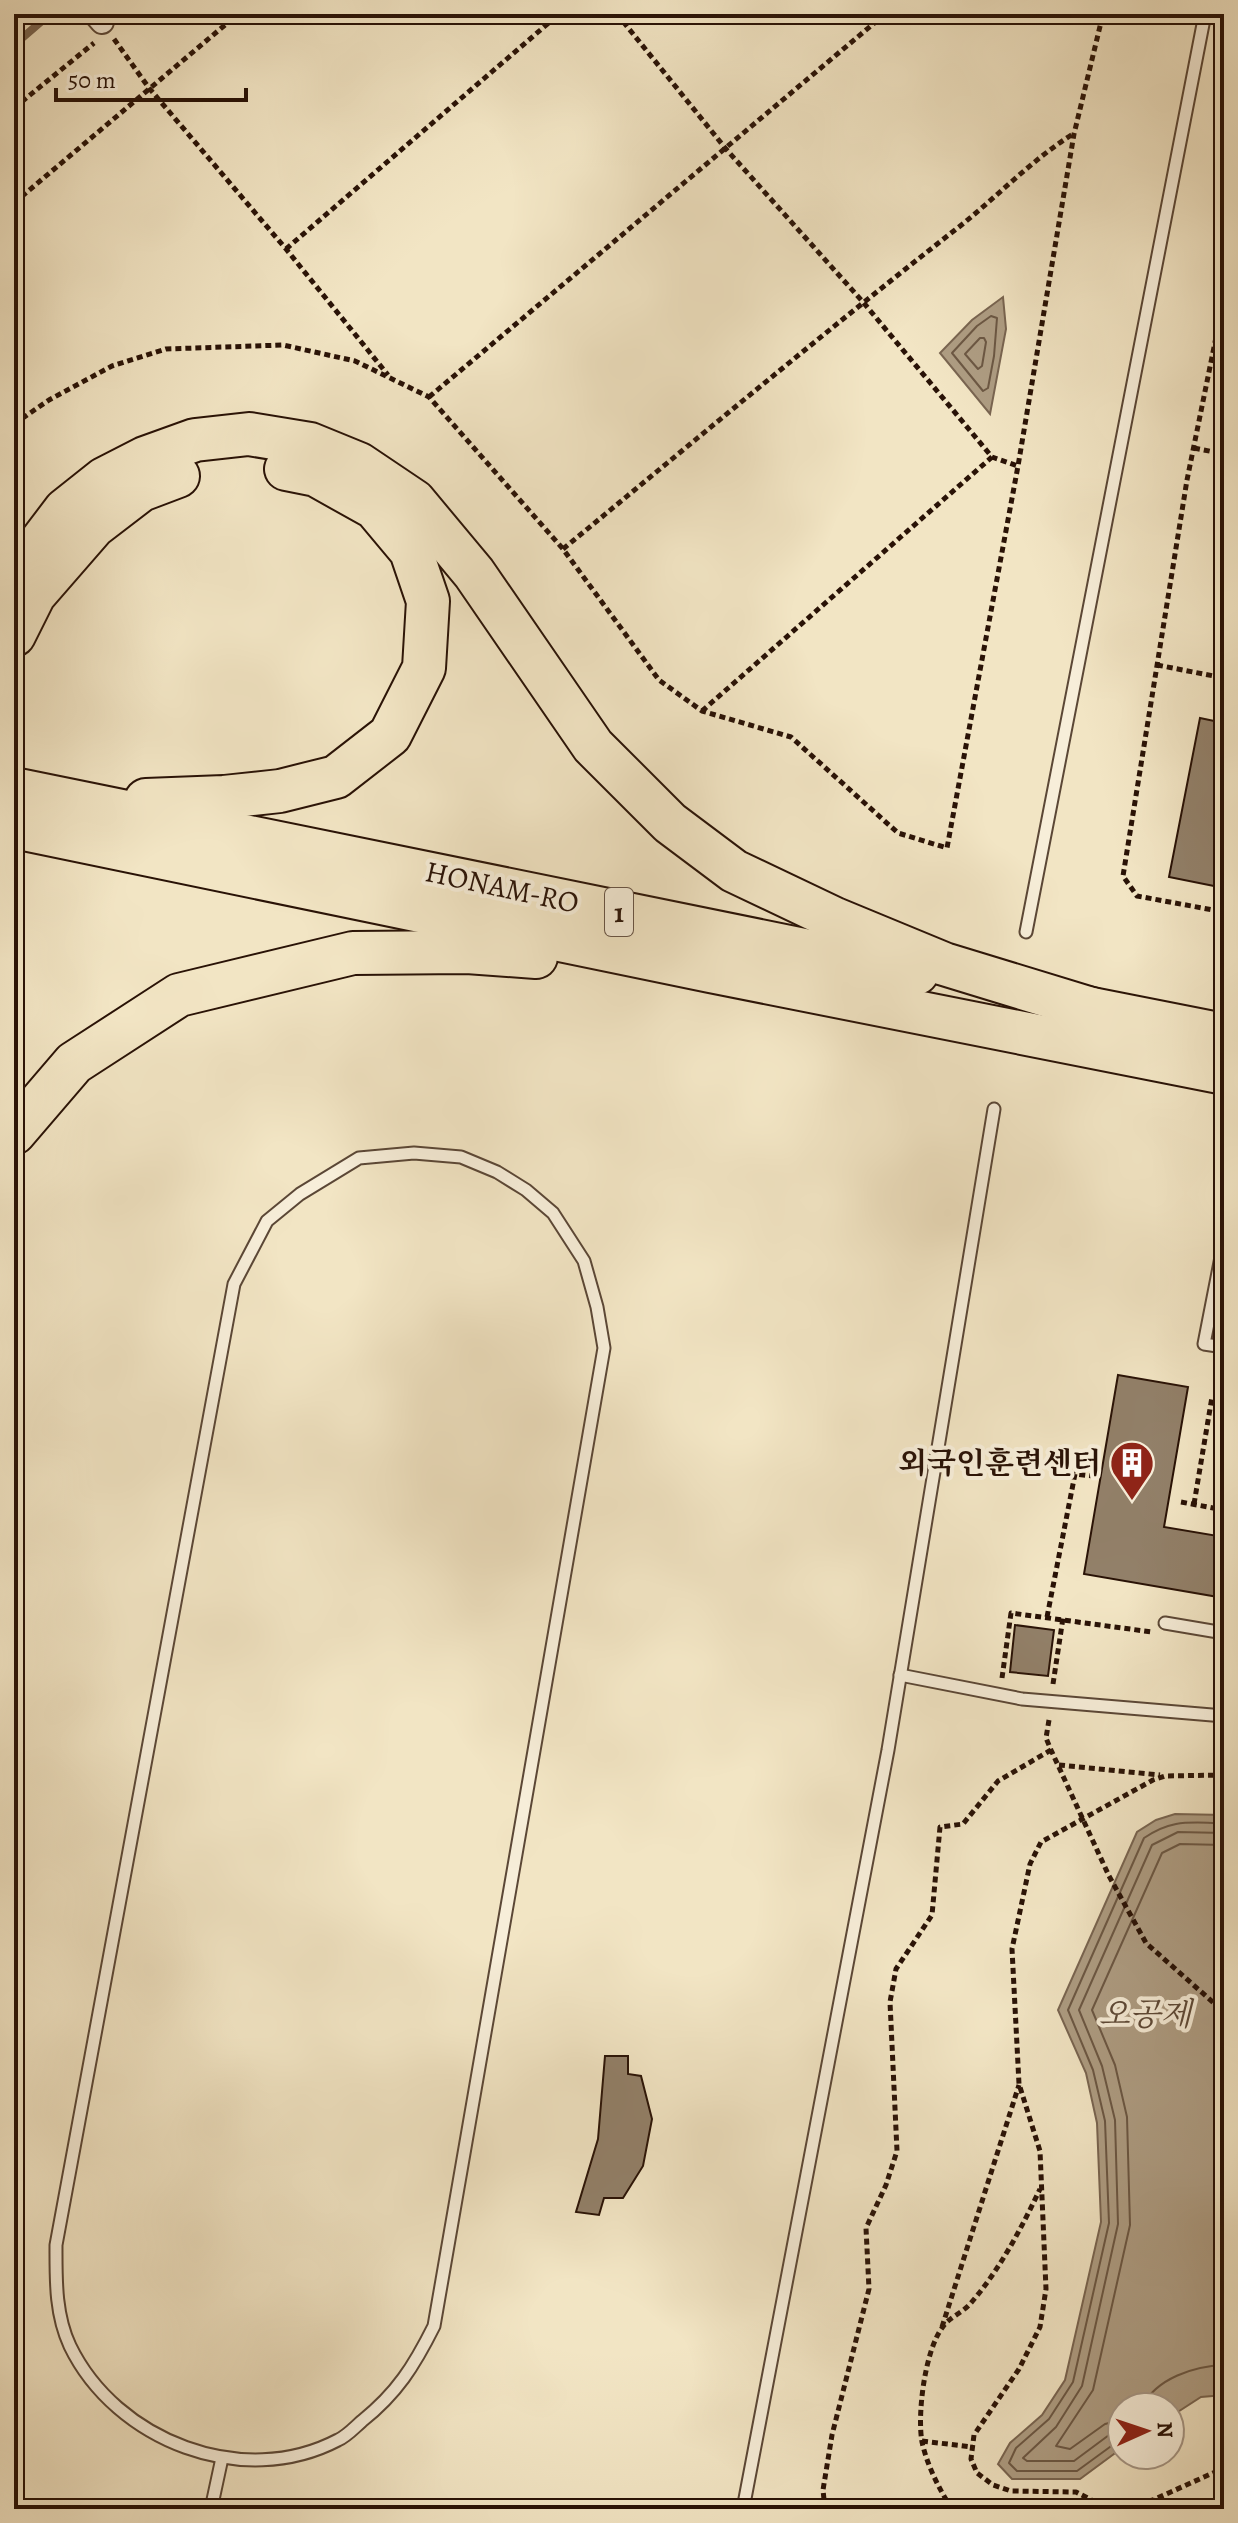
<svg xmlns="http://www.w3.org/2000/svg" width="1238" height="2523" viewBox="0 0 1238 2523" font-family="Alegreya,'Noto Serif KR',serif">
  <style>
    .water { fill: #ae9d83; stroke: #796551; stroke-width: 2 }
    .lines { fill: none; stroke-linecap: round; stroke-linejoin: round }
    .shore { stroke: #6c5844; stroke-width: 2 }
    .stream { stroke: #796551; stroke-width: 8 }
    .building { fill: #928069; stroke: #291206; stroke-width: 2 }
    .lane-casing { stroke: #5b4736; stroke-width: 15 }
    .street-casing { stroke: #5b4736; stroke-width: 26 }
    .highway-casing { stroke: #291206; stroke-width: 46 }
    .path { stroke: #291206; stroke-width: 5; stroke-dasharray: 6 4; stroke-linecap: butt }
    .lane { stroke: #f7eed9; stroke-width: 11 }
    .street { stroke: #f7eed9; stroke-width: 22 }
    .highway { stroke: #f2e5c4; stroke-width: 42 }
    .labels { text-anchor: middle; stroke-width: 8; stroke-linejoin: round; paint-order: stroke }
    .shield { fill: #f7eed9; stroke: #675445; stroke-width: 2 }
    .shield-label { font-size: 28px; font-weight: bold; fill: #291206 }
    .street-label { font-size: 30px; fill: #291206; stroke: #f7eed9 }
    .poi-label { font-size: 30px; font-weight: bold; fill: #291206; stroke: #f7eed9; text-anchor: end }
    .water-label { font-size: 32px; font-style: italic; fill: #5e4a38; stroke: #f7eed9 }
  </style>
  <rect width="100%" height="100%" fill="#f2e5c4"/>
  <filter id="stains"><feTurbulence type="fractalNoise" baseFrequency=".0025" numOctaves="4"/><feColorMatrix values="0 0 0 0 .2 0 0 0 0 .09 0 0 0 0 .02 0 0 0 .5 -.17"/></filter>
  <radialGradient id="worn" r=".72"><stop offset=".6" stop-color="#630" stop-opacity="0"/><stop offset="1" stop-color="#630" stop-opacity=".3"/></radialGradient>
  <g class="water">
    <path d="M1003,297L1006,329L990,414L940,353L972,320Z"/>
    <path d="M1175,1814L1224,1815V2395L1201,2397L1170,2417V2407H1122V2448L1080,2479H1012L998,2464L1010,2443L1042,2415L1065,2380L1101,2222L1097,2123L1086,2073L1058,2010L1137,1832L1156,1820Z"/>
  </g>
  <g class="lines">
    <g class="shore">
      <path d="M991,316L997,318L994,356L988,388L983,391L952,353L977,326Z"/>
      <path d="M980,338H984L986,342L982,366L978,369L965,354Z"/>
      <path d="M1142,2407C1156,2378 1195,2366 1224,2365"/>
      <path d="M1122,2420L1105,2424L1070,2449L1056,2446L1093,2390L1130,2225L1127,2117L1115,2065L1092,2010L1162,1853L1180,1844L1224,1845"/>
      <path d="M1122,2432L1109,2435L1074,2461H1027L1023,2458L1056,2427L1082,2386L1118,2224L1115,2120L1102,2066L1079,2010L1152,1845L1178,1832L1224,1833"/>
      <path d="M1122,2442L1114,2444L1077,2471H1017L1009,2463L1016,2448L1049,2419L1073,2382L1109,2223L1105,2121L1093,2070L1068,2010L1144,1838C1173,1818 1191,1823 1224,1823"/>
    </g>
    <path class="stream" d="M14,45L50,14"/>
  </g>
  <g class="building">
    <path d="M1200,718L1224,723V888L1169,877Z"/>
    <path d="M1118,1375L1188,1387L1164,1527L1224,1537V1598L1084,1574Z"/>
    <path d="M1015,1625L1054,1630L1048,1676L1010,1672Z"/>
    <path d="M605,2056H628V2074L641,2076L652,2119L643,2166L623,2198H604L599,2215L576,2212L598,2139Z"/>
  </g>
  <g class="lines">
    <g class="lane-casing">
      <g id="lane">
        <path d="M1026,932L1205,14"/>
        <path d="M414,1153L461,1157L497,1172L526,1190L553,1213L584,1261L597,1307L604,1348L434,2326C414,2366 397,2393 362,2421C355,2427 347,2436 338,2440C243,2490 116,2441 70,2346C55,2314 56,2279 56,2245L234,1284L267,1221L300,1194L359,1158Z"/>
        <path d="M1224,1257H1221L1204,1344L1224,1347"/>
        <path d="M1165,1623L1224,1633"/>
        <path d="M900,1675L1022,1699L1224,1716"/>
        <path d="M211,2509L222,2458"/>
        <path d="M743,2509L888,1750L994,1109"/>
      </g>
    </g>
    <g class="street-casing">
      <path id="street" d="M95,14L102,22"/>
    </g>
    <g class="highway-casing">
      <g id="highway">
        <path d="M14,577L65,510L104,479L145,458L195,440L249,434L310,444L359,464L414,501L474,573L593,746L670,823L734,871L835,919L944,964L1098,1011"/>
        <path d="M14,635L34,595L94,526L141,490L178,476"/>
        <path d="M14,789L917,973"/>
        <path d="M146,800L224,797L280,791L336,777L390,735L424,668L428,601L411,551L375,508L316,475L286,469"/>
        <path d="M14,827L710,971L1224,1073"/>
        <path d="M1072,1005L1224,1035"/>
        <path d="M14,1133L74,1063L179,995L353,953L467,952L536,957"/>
      </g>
    </g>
    <g class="path">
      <path d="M617,14L726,149L863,302L992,457L1018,466"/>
      <path d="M114,39L149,88L286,249L388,375"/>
      <path d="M14,108L94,43"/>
      <path d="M14,203L238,14"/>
      <path d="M286,249L559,14"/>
      <path d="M1224,298L1187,480L1123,876L1137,896L1224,912"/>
      <path d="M429,397L885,14"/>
      <path d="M14,424L49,400L112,366L166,349L283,345L355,361L429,397L563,549L659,680L702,711L791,737L898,833L947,848L1018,466L1074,134L1103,14"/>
      <path d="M1194,448L1224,454"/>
      <path d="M563,549C693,442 822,334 955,230C995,199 1030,161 1073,134"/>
      <path d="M1157,665L1224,678"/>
      <path d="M702,711L992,457"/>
      <path d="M1181,1502L1224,1510"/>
      <path d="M1194,1504L1212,1397L1224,1399"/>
      <path d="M1047,1617L1075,1474L1101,1477"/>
      <path d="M1002,1678L1011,1613L1152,1632"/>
      <path d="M1053,1684L1063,1618"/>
      <path d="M1049,1720L1046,1738L1051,1750L1109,1876L1146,1943L1224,2012"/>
      <path d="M1059,1765L1160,1775"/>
      <path d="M1224,1775L1165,1776L1153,1780L1041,1842L1030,1864L1012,1949L1019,2084L1040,2151L1046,2289L1040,2327L1019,2369L974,2435L971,2459L977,2473L993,2485L1011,2491L1076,2492L1105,2507H1117L1153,2500L1224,2468"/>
      <path d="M942,2327L1019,2085"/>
      <path d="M922,2441L972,2447"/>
      <path d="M1153,2500L1170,2509"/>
      <path d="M825,2509L823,2490L832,2435L869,2289L866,2228L886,2185L897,2151L890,2002L896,1969L932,1915L940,1827L963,1824L998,1781L1051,1750"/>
      <path d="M952,2509C939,2489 927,2465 922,2442C917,2414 925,2351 942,2328C948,2318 962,2313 970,2304C999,2271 1021,2229 1040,2189"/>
    </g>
    <use href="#lane" class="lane"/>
    <use href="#street" class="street"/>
    <use href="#highway" class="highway"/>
  </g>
  <defs>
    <g id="building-pin" transform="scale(2.3)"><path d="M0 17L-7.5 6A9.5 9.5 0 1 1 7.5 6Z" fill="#8f2418" stroke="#f7eed9"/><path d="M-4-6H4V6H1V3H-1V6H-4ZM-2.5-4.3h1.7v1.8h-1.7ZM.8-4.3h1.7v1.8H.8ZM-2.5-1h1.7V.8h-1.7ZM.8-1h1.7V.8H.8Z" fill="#fff"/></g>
  </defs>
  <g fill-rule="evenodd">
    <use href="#building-pin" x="1132" y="1463"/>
  </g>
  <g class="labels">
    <rect class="shield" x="605" y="888" width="28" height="48" rx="6"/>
    <g class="shield-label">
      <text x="619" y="922">1</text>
    </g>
    <g class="street-label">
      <text transform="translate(502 887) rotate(12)" y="10">HONAM-RO</text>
    </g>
    <g class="poi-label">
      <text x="1101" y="1473">외국인훈련센터</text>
    </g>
    <g class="water-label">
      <text x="1145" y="2025">오공제</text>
    </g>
  </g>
  <rect width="1238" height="2523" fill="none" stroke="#f2e5c4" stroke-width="48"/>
  <rect x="16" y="16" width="1206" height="2491" fill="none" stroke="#291206" stroke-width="4"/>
  <rect x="24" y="24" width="1190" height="2475" fill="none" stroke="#291206" stroke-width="2"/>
  <g transform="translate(1146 2431) rotate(87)"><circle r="38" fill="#f7eed9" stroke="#a59685" stroke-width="2"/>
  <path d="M0-6L14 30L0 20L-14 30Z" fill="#8f2418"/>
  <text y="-12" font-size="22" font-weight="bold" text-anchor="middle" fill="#291206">N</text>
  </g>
  <path d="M56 88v12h190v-12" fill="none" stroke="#291206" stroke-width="4"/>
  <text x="68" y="88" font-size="24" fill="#291206" stroke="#f7eed9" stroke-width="6" paint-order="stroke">50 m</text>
  <rect width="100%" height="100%" filter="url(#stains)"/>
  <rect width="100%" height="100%" fill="url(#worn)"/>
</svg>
